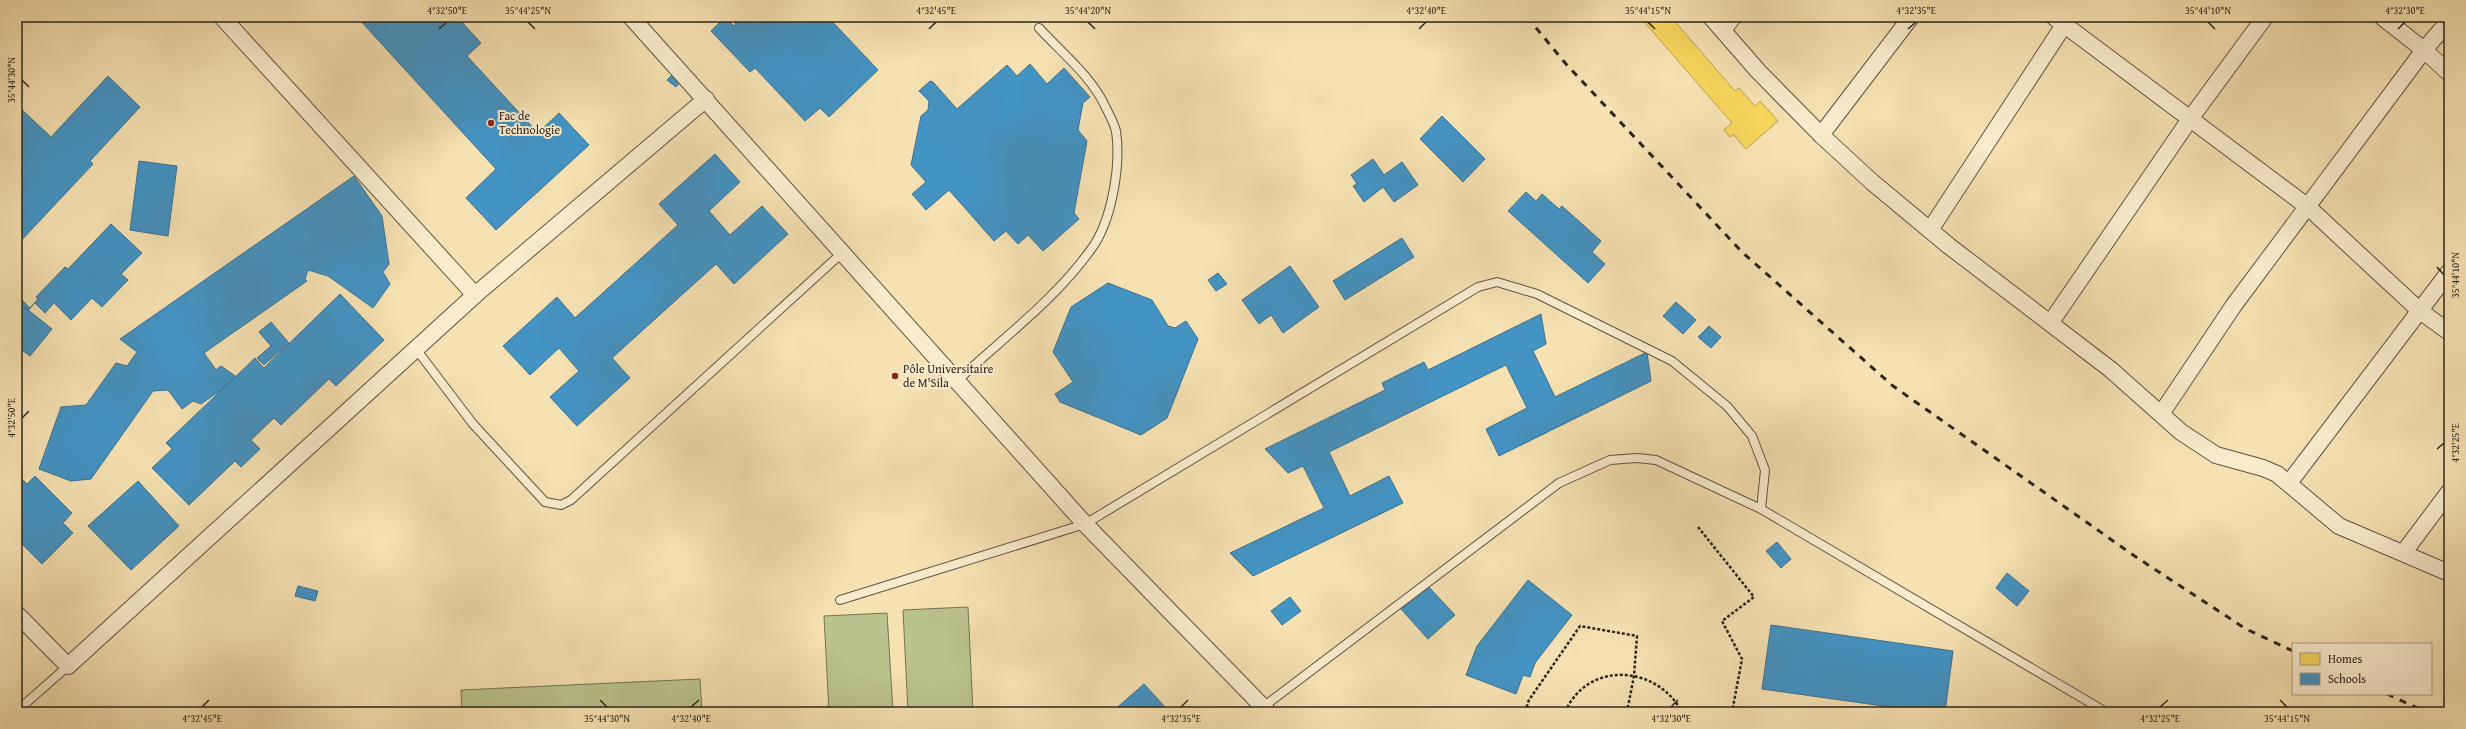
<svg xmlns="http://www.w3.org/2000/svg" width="2466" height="729" viewBox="0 0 2466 729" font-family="'Gentium Book Plus',serif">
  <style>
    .green { fill: #bac38e; stroke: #747454 }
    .homes { fill: #f6d55c; stroke: #baa048 }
    .schools { fill: #4393c3; stroke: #3c7290 }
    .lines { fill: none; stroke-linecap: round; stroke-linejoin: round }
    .lane-casing { stroke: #5f5340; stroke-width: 10 }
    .street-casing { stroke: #5f5340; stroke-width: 18 }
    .path { stroke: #2d241a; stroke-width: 2.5; stroke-dasharray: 3 2; stroke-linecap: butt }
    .lane { stroke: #f8eccd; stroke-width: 8 }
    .street { stroke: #f8eccd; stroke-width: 16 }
    .rail { stroke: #2d241a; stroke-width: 3; stroke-dasharray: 7 7; stroke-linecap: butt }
    .ticks { fill: none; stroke: #2d241a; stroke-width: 1.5 }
    .poi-dot { fill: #8f2418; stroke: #f8eccd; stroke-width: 1.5 }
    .labels { text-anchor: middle; stroke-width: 4; stroke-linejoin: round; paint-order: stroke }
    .poi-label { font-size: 12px; fill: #2d241a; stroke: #f8eccd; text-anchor: start }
    .neatline { fill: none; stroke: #2d241a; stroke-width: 1.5 }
    .ticks-label { font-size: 10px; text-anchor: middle; fill: #2d241a }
  </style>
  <rect width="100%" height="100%" fill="#f5e1b2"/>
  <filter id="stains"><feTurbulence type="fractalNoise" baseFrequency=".005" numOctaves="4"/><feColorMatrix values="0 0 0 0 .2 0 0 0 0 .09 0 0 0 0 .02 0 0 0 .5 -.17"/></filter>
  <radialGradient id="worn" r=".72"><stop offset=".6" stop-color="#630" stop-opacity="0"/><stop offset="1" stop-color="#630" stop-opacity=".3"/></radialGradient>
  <g class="green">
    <path d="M968,607L973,712H908L903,610Z"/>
    <path d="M887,613L893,712H829L824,616Z"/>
    <path d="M700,679L702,712H462L461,690Z"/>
  </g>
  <path class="homes" d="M1640,17H1671L1735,91L1739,88L1755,106L1760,101L1778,121L1746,149L1733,134L1730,137L1724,130L1732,123Z"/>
  <g class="schools">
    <path d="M357,17H466L461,21L481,43L467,56L538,133L559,113L589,145L496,230L466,198L496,169Z"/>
    <path d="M725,17L734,26L744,17H828L878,70L829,117L820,108L805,121L755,68L750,72L711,31Z"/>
    <path d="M730,17H743L736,24Z"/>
    <path d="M1030,64L1047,84L1064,68L1090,97L1083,103L1078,130L1087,141L1074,213L1079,219L1043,251L1028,235L1018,244L1006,231L994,241L949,190L926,210L912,194L926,182L911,165L921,116L928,110L929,101L919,91L930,81L933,82L957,109L1007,65L1017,76Z"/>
    <path d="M672,75L680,82L676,87L667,80Z"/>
    <path d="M108,76L140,107L90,161L93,164L17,245V110L19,107L51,137Z"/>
    <path d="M1442,116L1485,159L1463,182L1420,139Z"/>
    <path d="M715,154L740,182L709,211L730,235L762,206L788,234L734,284L716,264L612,358L630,378L577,426L550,397L579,371L559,348L530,375L503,346L557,297L575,318L678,225L659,204Z"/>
    <path d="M1373,159L1384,175L1402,162L1418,185L1394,202L1383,187L1364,202L1353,186L1357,184L1351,175Z"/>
    <path d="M139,161L177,166L168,236L130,230Z"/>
    <path d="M354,176L382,216L389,264L383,272L390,284L373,308L328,276L308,270L305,279L307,281L204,353L216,370L221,366L238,378L201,404L193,401L182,409L168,390L153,391L91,479L71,481L39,469L61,407L86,405L116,363L127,366L137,352L120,339Z"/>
    <path d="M1526,192L1536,201L1542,194L1559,209L1562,206L1601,241L1592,252L1605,264L1588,283L1508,211Z"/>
    <path d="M111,224L142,253L121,274L128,280L102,307L92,298L71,320L54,303L45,313L35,303L25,314L17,307L21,299L30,308L38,299L36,297L65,267L68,269Z"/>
    <path d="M1402,238L1414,257L1345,300L1333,281Z"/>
    <path d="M1290,266L1319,307L1283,333L1271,315L1259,324L1242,300Z"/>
    <path d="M1218,273L1227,284L1216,291L1208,280Z"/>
    <path d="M1108,283L1152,300L1168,326L1175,328L1186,321L1198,339L1167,418L1141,435L1060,402L1055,394L1073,382L1053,352L1071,307Z"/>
    <path d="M340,294L384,340L336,386L329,379L281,425L274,418L251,440L260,449L241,467L235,461L189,505L152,468L172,449L166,443L255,358L264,368Z"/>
    <path d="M17,301L52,329L30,356L19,348L17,351Z"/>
    <path d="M1676,302L1696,320L1683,334L1663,316Z"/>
    <path d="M1541,314L1546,344L1533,351L1555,397L1647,352L1651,381L1499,456L1486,429L1527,408L1506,365L1329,452L1350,496L1389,476L1403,503L1253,576L1230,553L1324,508L1303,466L1288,473L1265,449L1385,390L1382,383L1424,362L1428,370Z"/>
    <path d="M271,322L289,343L264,365L257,358L271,346L259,332Z"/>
    <path d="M1709,326L1721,337L1711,348L1698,337Z"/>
    <path d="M18,475L27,484L35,476L72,513L63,523L73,533L42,564L17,539Z"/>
    <path d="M138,481L179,526L131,570L88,526Z"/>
    <path d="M1777,542L1791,559L1781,568L1766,551Z"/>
    <path d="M2007,573L2029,591L2017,606L1996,588Z"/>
    <path d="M1528,580L1572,615L1535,663L1530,677L1523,675L1516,694L1466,675L1477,646Z"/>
    <path d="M1427,585L1455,615L1428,639L1401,609Z"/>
    <path d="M298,586L318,591L315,601L295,596Z"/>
    <path d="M1290,597L1301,611L1282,625L1271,611Z"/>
    <path d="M1771,625L1953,651L1945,712H1926L1762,689Z"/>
    <path d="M1144,684L1165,707L1159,712H1112Z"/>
  </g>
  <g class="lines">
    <g class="lane-casing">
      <g id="lane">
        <path d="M416,349L473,424L545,502L561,505L571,500L843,252"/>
        <path d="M958,380C1003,338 1056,299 1092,248C1112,220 1121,165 1116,131C1114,123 1109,114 1105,106C1091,76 1061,52 1039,28"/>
        <path d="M840,600L1085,524L1478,287L1497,282L1537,294L1672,361L1727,406L1752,436L1765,470L1761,509"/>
        <path d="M1263,707L1559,483L1610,460L1637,458L1656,460L1761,509L2106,712"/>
        <path d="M17,711L68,666"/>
      </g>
    </g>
    <g class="street-casing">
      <g id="street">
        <path d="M222,17L475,295"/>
        <path d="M631,17L1085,524L1268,712"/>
        <path d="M1711,17L1758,71L1821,135L1872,182L1949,246L2110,369L2181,432L2216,455L2263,468L2277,474L2339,526L2449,573"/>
        <path d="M2054,17L2308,207L2420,311L2449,332"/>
        <path d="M2382,17L2424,50L2449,73"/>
        <path d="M1723,30L1733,17"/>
        <path d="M1821,135L1911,17"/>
        <path d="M1930,230L2064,25"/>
        <path d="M2051,322L2190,119L2265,17"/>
        <path d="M2161,414L2234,305L2424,50L2449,21"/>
        <path d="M2289,483L2449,272"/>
        <path d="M2404,552L2449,492"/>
        <path d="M17,614L68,666L475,295L706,99"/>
      </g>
    </g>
    <g class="path">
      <path d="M1698,527L1754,597L1722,621L1742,659L1733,707L1760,712"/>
      <path d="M1349,709L1523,712"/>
      <path d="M1525,712L1529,700L1580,626L1637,636L1634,676L1627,712"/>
      <path d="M1565,712C1588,660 1657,665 1682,712"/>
    </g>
    <use href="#lane" class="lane"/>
    <use href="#street" class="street"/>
    <g class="rail">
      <path d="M1527,17L1566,64L1742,252L1893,386L2136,557L2246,629L2293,651"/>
      <path d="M2387,694L2426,712"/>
    </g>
  </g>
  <path class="ticks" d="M528,22L535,29M1088,22L1095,29M1648,22L1655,29M2208,22L2215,29M439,29L447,22M929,29L936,22M1419,29L1426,22M1908,29L1916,22M2398,29L2405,22M22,80L29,87M2437,267L2444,275M22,418L29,411M2437,449L2444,443M600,700L607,707M2280,700L2287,707M202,707L209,700M691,707L699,700M1181,707L1188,700M1671,707L1678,700M2160,707L2168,700"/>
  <g class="poi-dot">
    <circle cx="491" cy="123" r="4"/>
    <circle cx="895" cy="376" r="4"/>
  </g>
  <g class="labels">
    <g class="poi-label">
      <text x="499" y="120">Fac de<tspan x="499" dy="14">Technologie</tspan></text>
      <text x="903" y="373">Pôle Universitaire<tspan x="903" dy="14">de M'Sila</tspan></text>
    </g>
  </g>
  <rect width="2466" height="729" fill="none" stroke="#f5e1b2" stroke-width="44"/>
  <rect x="2292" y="643" width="140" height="52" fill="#f8eccd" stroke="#a79c85"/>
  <rect x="2300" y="653" width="20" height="12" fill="#f6d55c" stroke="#a79c85"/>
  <text x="2328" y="663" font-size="12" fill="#2d241a">Homes</text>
  <rect x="2300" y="673" width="20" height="12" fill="#4393c3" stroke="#a79c85"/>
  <text x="2328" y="683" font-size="12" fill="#2d241a">Schools</text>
  <rect x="22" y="22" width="2422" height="685" class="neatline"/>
  <g class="ticks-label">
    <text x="447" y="14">4°32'50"E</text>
    <text x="528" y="14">35°44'25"N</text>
    <text x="936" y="14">4°32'45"E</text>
    <text x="1088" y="14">35°44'20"N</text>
    <text x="1426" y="14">4°32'40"E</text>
    <text x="1648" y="14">35°44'15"N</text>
    <text x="1916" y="14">4°32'35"E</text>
    <text x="2208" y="14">35°44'10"N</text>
    <text x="2405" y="14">4°32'30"E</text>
    <text transform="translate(11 80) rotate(-90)" y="4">35°44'30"N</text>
    <text transform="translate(2455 275) rotate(-90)" y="4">35°44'10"N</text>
    <text transform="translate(11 418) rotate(-90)" y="4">4°32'50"E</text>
    <text transform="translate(2455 443) rotate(-90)" y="4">4°32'25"E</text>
    <text x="202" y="722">4°32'45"E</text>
    <text x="607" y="722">35°44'30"N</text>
    <text x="691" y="722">4°32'40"E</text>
    <text x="1181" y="722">4°32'35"E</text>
    <text x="1671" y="722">4°32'30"E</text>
    <text x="2160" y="722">4°32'25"E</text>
    <text x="2287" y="722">35°44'15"N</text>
  </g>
  <rect width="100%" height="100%" filter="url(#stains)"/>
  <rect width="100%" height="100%" fill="url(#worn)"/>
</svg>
